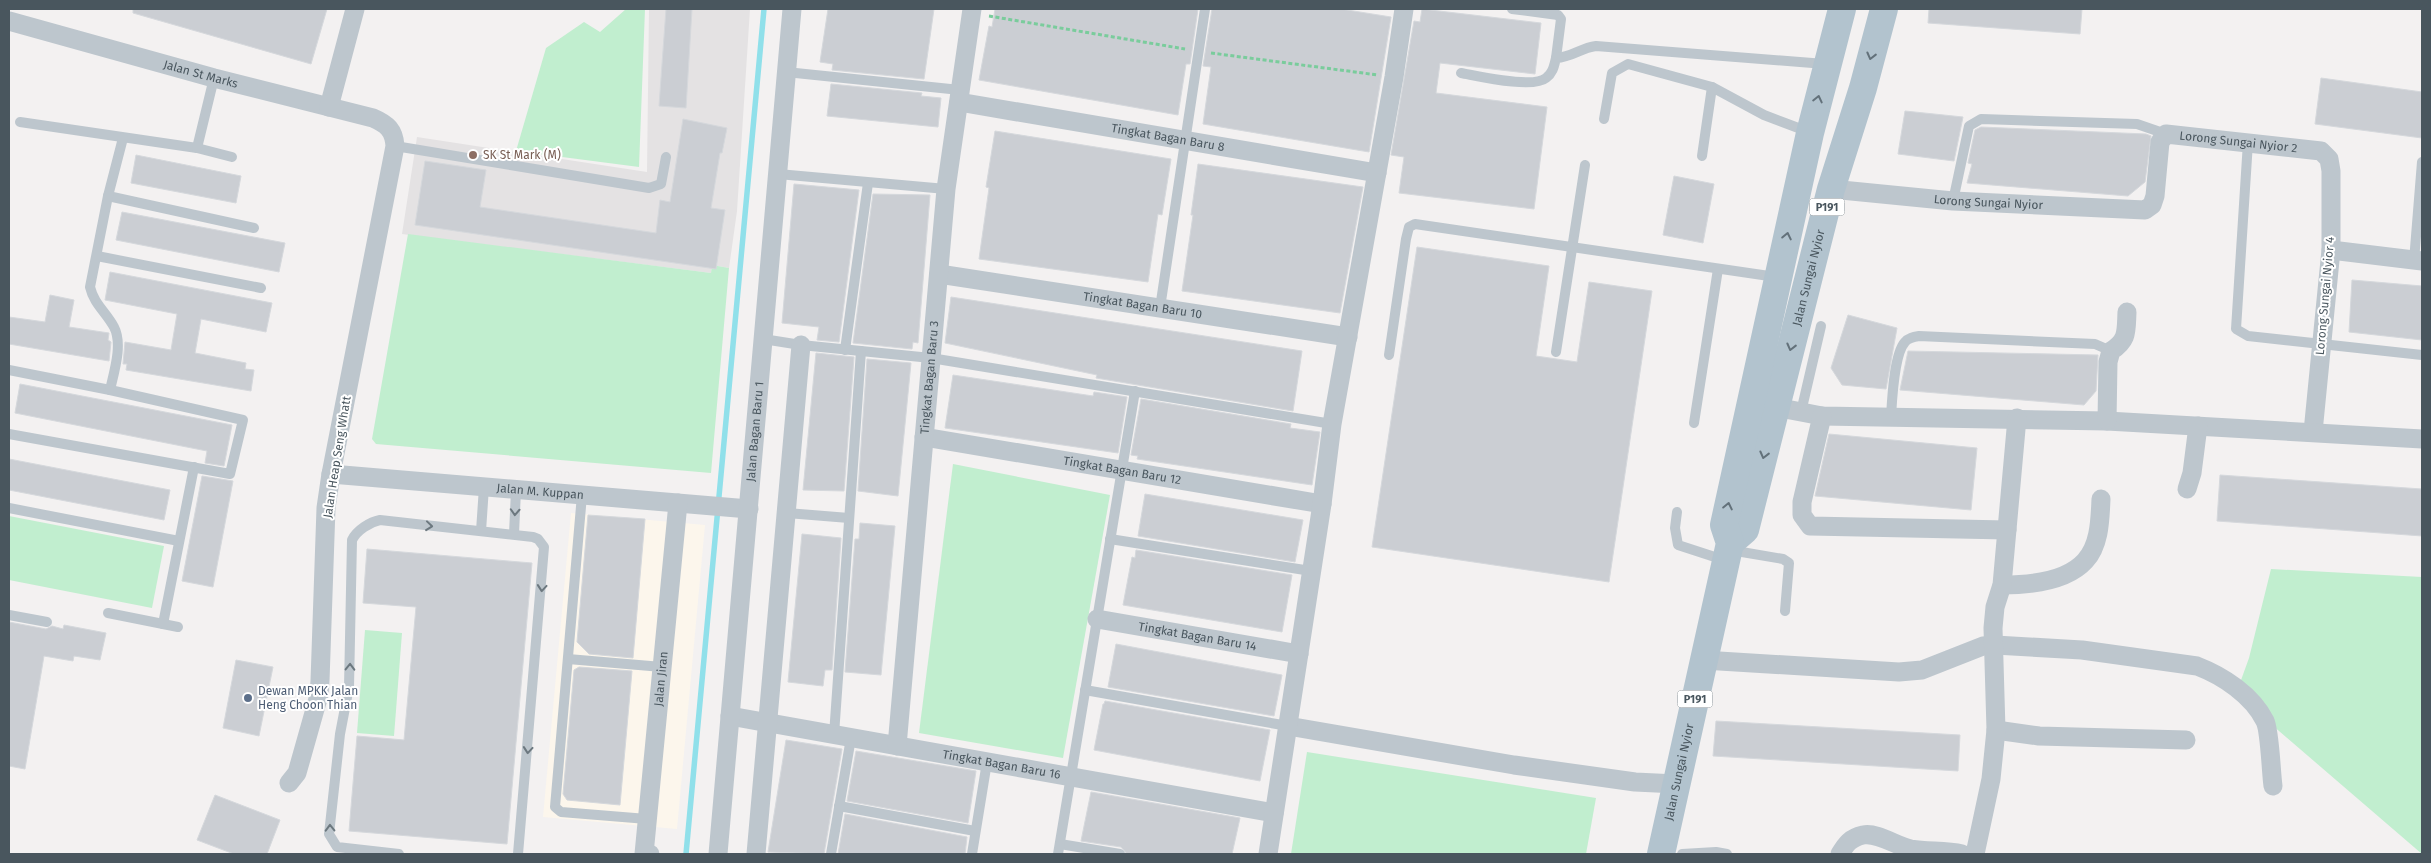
<svg xmlns="http://www.w3.org/2000/svg" width="2431" height="863" viewBox="0 0 2431 863" font-family="'Fira Sans',sans-serif">
  <style>
    .commercial { fill: #fcf6ec }
    .education { fill: #e4e2e3 }
    .green { fill: #c1eecf }
    .lines { fill: none; stroke-linecap: round; stroke-linejoin: round }
    .stream { stroke: #90e0ea; stroke-width: 5.5 }
    .building { fill: #cbced3; stroke: #d5d8dc }
    .path { stroke: #7acc9c; stroke-width: 3; stroke-dasharray: 4 2.5; stroke-linecap: butt }
    .lane { stroke: #bdc6cd; stroke-width: 10 }
    .street { stroke: #bdc6cd; stroke-width: 19 }
    .primary { stroke: #b2c3ce; stroke-width: 28 }
    .oneway { stroke: #63717a }
    .oneway2 { stroke: #6c787f }
    .education-dot { fill: #8d6e63; stroke: #fff; stroke-width: 2 }
    .service-dot { fill: #5c6f8a; stroke: #fff; stroke-width: 2 }
    .labels { text-anchor: middle; stroke-width: 4; stroke-linejoin: round; paint-order: stroke }
    .shield { fill: #fff; stroke: #80898e; stroke-width: 1 }
    .shield-label { font-size: 11px; font-weight: bold; fill: #49565e }
    .street-label { font-size: 12px; fill: #49565e; stroke: #fff }
    .education-label { font-size: 12px; fill: #785e54; stroke: #fff; text-anchor: start }
    .service-label { font-size: 12px; fill: #4e5e75; stroke: #fff; text-anchor: start }
  </style>
  <rect width="100%" height="100%" fill="#f3f1f1"/>
  <path class="commercial" d="M571,513L705,525L677,829L543,817Z"/>
  <path class="education" d="M649,9H750L737,211L729,268L712,265L711,273L402,234L417,137L647,172Z"/>
  <g class="green">
    <path d="M626,9H645L639,167L516,151L546,48L584,22L600,32Z"/>
    <path d="M408,234L711,273L712,265L729,268L711,473L376,444L372,439Z"/>
    <path d="M953,464L1110,495L1063,758L919,733Z"/>
    <path d="M9,516L164,546L152,608L9,580Z"/>
    <path d="M2271,569L2422,577V854L2236,694L2249,658Z"/>
    <path d="M365,630L402,633L394,736L357,733Z"/>
    <path d="M1307,752L1596,798L1586,854H1291Z"/>
  </g>
  <g class="lines">
    <path class="stream" d="M686,854L764,9"/>
  </g>
  <g class="building">
    <path d="M133,9H327L311,64L133,13Z"/>
    <path d="M666,9H692L686,108L659,106Z"/>
    <path d="M828,9H934L924,79L832,70L833,64L820,62Z"/>
    <path d="M995,9H1198L1190,64H1186L1178,115L979,80L989,26L992,27Z"/>
    <path d="M1212,9H1341L1391,17L1369,152L1203,124L1211,67L1203,66Z"/>
    <path d="M1422,9L1541,23L1535,74L1440,63L1436,93L1547,107L1534,209L1399,193L1404,157L1391,155L1414,21L1420,22Z"/>
    <path d="M1929,9H2082L2080,34L1928,23Z"/>
    <path d="M2321,78L2422,92V138L2315,124Z"/>
    <path d="M831,84L922,93L921,96L941,98L938,127L827,116Z"/>
    <path d="M1905,111L1963,117L1954,161L1898,154Z"/>
    <path d="M683,119L727,128L722,153H720L711,208L725,210L716,269L415,225L425,161L486,170L480,207L656,233L660,200L670,202Z"/>
    <path d="M1981,127L2146,134L2151,136L2145,182L2128,196L1967,183L1972,164L1968,163L1975,130Z"/>
    <path d="M995,131L1171,159L1162,215L1158,214L1148,282L979,259L989,188L986,187Z"/>
    <path d="M136,155L241,176L236,203L131,183Z"/>
    <path d="M1198,164L1363,187L1340,313L1182,291L1193,215H1191Z"/>
    <path d="M1674,176L1714,184L1703,243L1663,235Z"/>
    <path d="M794,184L859,190L839,342L817,340L819,327L782,323Z"/>
    <path d="M873,194L930,195L918,343L913,342L912,349L853,343Z"/>
    <path d="M122,212L285,243L279,272L116,240Z"/>
    <path d="M1417,247L1549,266L1536,356L1577,362L1589,282L1652,291L1609,582L1372,547Z"/>
    <path d="M110,272L272,303L266,332L201,319L195,353L246,363L245,369L254,370L251,391L126,370L127,364H123L125,342L171,350L177,314L105,300Z"/>
    <path d="M2352,280L2422,286V340L2349,332Z"/>
    <path d="M50,295L74,300L69,327L109,333L108,340L111,342L109,361L9,344V317L45,322Z"/>
    <path d="M951,297L1302,351L1293,411L1096,378L1097,375L945,343Z"/>
    <path d="M1848,315L1897,328L1886,389L1842,385L1831,368Z"/>
    <path d="M1908,351L2098,355L2096,391L2084,405L1900,390Z"/>
    <path d="M816,353L854,357L844,491L803,490Z"/>
    <path d="M867,359L911,363L898,496L858,491Z"/>
    <path d="M953,375L1093,396L1094,392L1127,397L1118,453L945,428Z"/>
    <path d="M20,384L232,425L224,466L205,463L207,451L15,413Z"/>
    <path d="M1141,399L1291,424L1290,428L1320,432L1312,485L1137,459L1138,456L1131,455Z"/>
    <path d="M1829,434L1977,448L1971,510L1815,496Z"/>
    <path d="M9,459L170,490L164,520L9,490Z"/>
    <path d="M2220,475L2422,489V536L2217,521Z"/>
    <path d="M202,476L233,481L213,587L182,581Z"/>
    <path d="M1145,494L1303,520L1295,562L1138,536Z"/>
    <path d="M588,515L645,519L633,658L589,654L577,642Z"/>
    <path d="M860,523L895,526L881,675L845,672L855,539H859Z"/>
    <path d="M802,534L841,538L832,670H825L823,686L788,682Z"/>
    <path d="M367,549L532,563L507,844L349,831L357,736L404,740L416,607L363,603Z"/>
    <path d="M1136,550L1292,575L1282,632L1123,605L1132,557L1135,558Z"/>
    <path d="M9,622L46,629L52,626L63,629L64,625L106,633L100,660L74,656L73,661L44,656L25,769L9,766Z"/>
    <path d="M1116,644L1282,675L1274,716L1108,687Z"/>
    <path d="M236,660L273,667L259,736L223,728Z"/>
    <path d="M579,667L632,671L620,805L567,800L563,794L574,670Z"/>
    <path d="M1105,701L1270,730L1260,781L1094,750L1103,704H1104Z"/>
    <path d="M1716,721L1960,735L1958,771L1713,756Z"/>
    <path d="M786,740L842,749L824,854L768,852Z"/>
    <path d="M856,751L976,771L968,823L847,801Z"/>
    <path d="M1091,792L1240,818L1232,854H1127L1121,847L1081,841Z"/>
    <path d="M215,795L280,820L267,854H234L197,840Z"/>
    <path d="M845,814L967,837L965,854H838Z"/>
  </g>
  <g class="lines">
    <g class="path">
      <path d="M989,16L1185,49"/>
      <path d="M1211,53L1378,75"/>
    </g>
    <g class="lane">
      <path d="M1512,9L1558,15L1561,19L1556,58"/>
      <path d="M786,72L960,90"/>
      <path d="M1461,73C1478,76 1533,89 1546,78C1553,73 1554,66 1556,58C1573,57 1580,48 1596,46L1825,64"/>
      <path d="M1604,119L1612,73L1628,64L1712,87L1764,115L1809,132"/>
      <path d="M20,122L197,148L232,157"/>
      <path d="M2248,142L2236,329L2248,336L2422,355"/>
      <path d="M395,146L649,188L661,184L666,157"/>
      <path d="M197,148L214,78"/>
      <path d="M1702,156L1712,87"/>
      <path d="M778,174L946,189"/>
      <path d="M108,196L254,228"/>
      <path d="M1953,201L1969,126L1981,119L2137,124L2166,134"/>
      <path d="M97,256L261,288"/>
      <path d="M2414,261L2422,162"/>
      <path d="M1160,308L1205,9"/>
      <path d="M763,339L801,345L931,358L1332,424"/>
      <path d="M845,350L868,183"/>
      <path d="M1556,352L1585,165"/>
      <path d="M1389,355L1406,239L1409,227L1415,224L1776,277"/>
      <path d="M9,370L110,390L243,420L230,474L9,434"/>
      <path d="M110,390C114,372 123,344 114,327C106,312 94,304 90,287L108,196L123,138"/>
      <path d="M1801,412L1821,326"/>
      <path d="M1891,417C1892,400 1894,354 1905,342C1908,338 1913,337 1919,336L2095,344L2111,351"/>
      <path d="M1694,423L1718,269"/>
      <path d="M582,495L555,807L561,812L647,819"/>
      <path d="M9,508L179,541"/>
      <path d="M1677,512L1675,528L1678,545L1724,560"/>
      <path d="M787,513L849,518"/>
      <path d="M481,531L484,487"/>
      <path d="M514,534L516,490"/>
      <path d="M1110,539L1311,571"/>
      <path d="M1730,550L1783,559L1789,563L1785,611"/>
      <path d="M108,613L178,627"/>
      <path d="M9,615L47,622"/>
      <path d="M163,624L194,467"/>
      <path d="M568,659L662,667"/>
      <path d="M1085,690L1288,726"/>
      <path d="M834,735L861,351"/>
      <path d="M839,806L975,831"/>
      <path d="M1060,844L1120,854"/>
      <path d="M399,854L337,847L329,834L340,734L349,687L352,540C357,530 370,522 380,520L533,537L538,539L544,547L518,854"/>
      <path d="M831,854L851,738"/>
      <path d="M972,854L987,762"/>
      <path d="M1058,854L1135,391"/>
      <path d="M1682,854L1716,852L1727,854"/>
    </g>
    <g class="street">
      <path id="s1" d="M9,21L214,78L373,118C387,124 394,130 395,146L331,474L326,508L320,681L319,695L297,773L289,783"/>
      <path id="s2" d="M959,102L1377,173"/>
      <path d="M329,107L355,9"/>
      <path id="s3" d="M1831,189L1953,201L2145,210L2152,205L2155,196L2160,142L2166,134L2321,151L2329,159L2331,171V250L2313,432"/>
      <path d="M2331,250L2422,261"/>
      <path id="s4" d="M939,274L1348,337"/>
      <path d="M1765,405L1822,416L2107,421L2422,439"/>
      <path d="M1822,416L1802,502V515L1810,526L2007,530"/>
      <path d="M2107,421L2108,362L2111,351C2128,340 2126,332 2127,312"/>
      <path id="s5" d="M924,437L1322,504"/>
      <path id="s6" d="M331,474L749,509"/>
      <path d="M2187,489L2192,473L2198,426"/>
      <path d="M2002,585C2028,585 2066,582 2085,561C2100,545 2100,519 2101,499"/>
      <path id="s7" d="M1097,619L1299,654"/>
      <path d="M1703,660L1899,672L1922,670L1983,646L1995,645L2082,650L2197,666C2223,676 2252,695 2265,721C2270,731 2271,772 2273,786"/>
      <path id="s8" d="M730,716L1274,813"/>
      <path d="M1288,726L1514,765L1635,782L1677,784"/>
      <path d="M1996,730L2039,736L2186,740"/>
      <path id="s9" d="M897,746L946,189L972,9"/>
      <path id="s10" d="M650,854H644L678,503"/>
      <path id="s11" d="M718,854L792,9"/>
      <path d="M756,854L801,345"/>
      <path d="M1268,854L1322,504L1332,424L1394,77L1404,9"/>
      <path d="M1840,854C1846,844 1850,838 1863,835C1878,832 1896,846 1911,849C1928,852 1945,850 1962,854"/>
      <path d="M1975,854L1991,779L1996,730L1993,628L1995,607L2002,585L2017,418"/>
    </g>
    <g class="primary">
      <path id="s12" d="M1730,543L1745,530L1831,189L1863,88L1884,9"/>
      <path id="s13" d="M1661,854L1730,543L1724,525L1810,133L1842,9"/>
    </g>
  </g>
  <defs><path id="oneway-chevron" d="M-2-3.5L2.5 0L-2 3.5" fill="none" stroke-width="1.6" stroke-linecap="round" stroke-linejoin="round" transform="scale(1.25)"/></defs>
  <g class="oneway">
    <use href="#oneway-chevron" transform="translate(1871 56) rotate(104)"/>
    <use href="#oneway-chevron" transform="translate(1818 99) rotate(-77)"/>
    <use href="#oneway-chevron" transform="translate(1787 236) rotate(-78)"/>
    <use href="#oneway-chevron" transform="translate(1791 347) rotate(104)"/>
    <use href="#oneway-chevron" transform="translate(1764 455) rotate(104)"/>
    <use href="#oneway-chevron" transform="translate(1728 506) rotate(-78)"/>
  </g>
  <g class="oneway2">
    <use href="#oneway-chevron" transform="translate(515 512) rotate(93)"/>
    <use href="#oneway-chevron" transform="translate(429 526) rotate(6)"/>
    <use href="#oneway-chevron" transform="translate(542 588) rotate(95)"/>
    <use href="#oneway-chevron" transform="translate(350 667) rotate(-89)"/>
    <use href="#oneway-chevron" transform="translate(528 750) rotate(95)"/>
    <use href="#oneway-chevron" transform="translate(330 828) rotate(-91)"/>
  </g>
  <circle class="education-dot" cx="473" cy="155" r="5"/>
  <circle class="service-dot" cx="248" cy="698" r="5"/>
  <g class="labels">
    <g class="shield">
      <rect x="1809.5" y="198.5" width="35" height="17" rx="4"/>
      <rect x="1677.5" y="690.5" width="35" height="17" rx="4"/>
    </g>
    <g class="shield-label">
      <text x="1827" y="211">P191</text>
      <text x="1695" y="703">P191</text>
    </g>
    <g class="street-label">
      <text dy="4" stroke="none"><textPath href="#s1" startOffset="199">Jalan St Marks</textPath></text>
      <text dy="4" stroke="none"><textPath href="#s2" startOffset="212">Tingkat Bagan Baru 8</textPath></text>
      <text dy="4" stroke="none"><textPath href="#s3" startOffset="470">Lorong Sungai Nyior 2</textPath></text>
      <text dy="4" stroke="none"><textPath href="#s3" startOffset="158">Lorong Sungai Nyior</textPath></text>
      <text dy="4" stroke="none"><textPath href="#s12" startOffset="280">Jalan Sungai Nyior</textPath></text>
      <text transform="translate(2325 296) rotate(-85)" y="4">Lorong Sungai Nyior 4</text>
      <text dy="4" stroke="none"><textPath href="#s4" startOffset="206">Tingkat Bagan Baru 10</textPath></text>
      <text dy="4" stroke="none"><textPath href="#s9" startOffset="370">Tingkat Bagan Baru 3</textPath></text>
      <text dy="4" stroke="none"><textPath href="#s11" startOffset="424">Jalan Bagan Baru 1</textPath></text>
      <text transform="translate(337 457) rotate(-81)" y="4">Jalan Heap Seng Whatt</text>
      <text dy="4" stroke="none"><textPath href="#s5" startOffset="201">Tingkat Bagan Baru 12</textPath></text>
      <text dy="4" stroke="none"><textPath href="#s6" startOffset="210">Jalan M. Kuppan</textPath></text>
      <text dy="4" stroke="none"><textPath href="#s7" startOffset="102">Tingkat Bagan Baru 14</textPath></text>
      <text dy="4" stroke="none"><textPath href="#s10" startOffset="182">Jalan Jiran</textPath></text>
      <text dy="4" stroke="none"><textPath href="#s8" startOffset="276">Tingkat Bagan Baru 16</textPath></text>
      <text dy="4" stroke="none"><textPath href="#s13" startOffset="84">Jalan Sungai Nyior</textPath></text>
    </g>
    <g class="education-label">
      <text x="483" y="159">SK St Mark (M)</text>
    </g>
    <g class="service-label">
      <text x="258" y="695">Dewan MPKK Jalan<tspan x="258" dy="14">Heng Choon Thian</tspan></text>
    </g>
  </g>
  <rect width="2431" height="863" fill="none" stroke="#49565e" stroke-width="20"/>
</svg>
